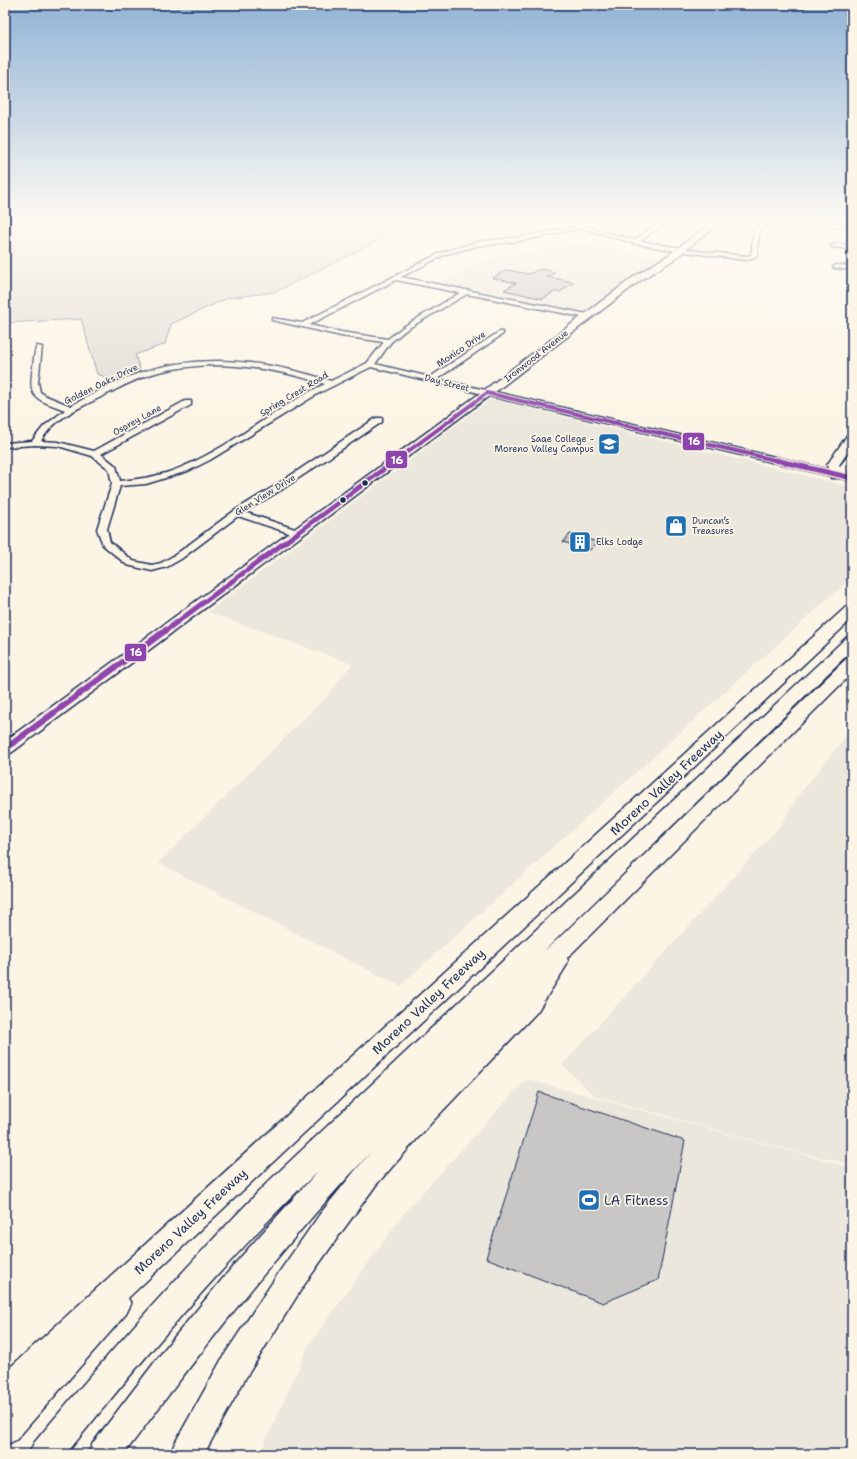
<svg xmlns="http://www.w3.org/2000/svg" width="857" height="1459" viewBox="0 0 857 1459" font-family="'Shantell Sans',sans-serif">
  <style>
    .built { fill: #ece7dc }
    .green { fill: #dfdbd4; stroke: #7d8599 }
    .building { fill: #c8c7c6; stroke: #1b2f5e }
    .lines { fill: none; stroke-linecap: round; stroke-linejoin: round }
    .minor-casing { stroke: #1b2f5e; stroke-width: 3 }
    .major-casing { stroke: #1b2f5e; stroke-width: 3 }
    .highway-casing { stroke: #1b2f5e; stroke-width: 3 }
    .minor { fill: #fcf5e5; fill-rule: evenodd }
    .major { fill: #fcf5e5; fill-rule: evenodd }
    .highway { fill: #fcf5e5; fill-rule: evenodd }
    .bus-1-far2-casing { stroke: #fcf5e5; stroke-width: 6 }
    .bus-1-far1-casing { stroke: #fcf5e5; stroke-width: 8 }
    .bus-1-casing { stroke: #fcf5e5; stroke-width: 9 }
    .bus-1-far2 { stroke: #8e44ad; stroke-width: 4 }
    .bus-1-far1 { stroke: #8e44ad; stroke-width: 5 }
    .bus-1 { stroke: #8e44ad; stroke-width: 6 }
    .bus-dot { fill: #1b2f5e; stroke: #fcf5e5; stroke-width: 1.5 }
    .labels { text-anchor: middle; stroke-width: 3.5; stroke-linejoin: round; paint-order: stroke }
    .far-street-label { font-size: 9px; fill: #1b2f5e; stroke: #fcf5e5 }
    .far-poi-label { font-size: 9px; fill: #1b2f5e; stroke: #fcf5e5; text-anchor: start }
    .near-street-label { font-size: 13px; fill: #1b2f5e; stroke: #fcf5e5 }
    .near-poi-label { font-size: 13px; fill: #1b2f5e; stroke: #fcf5e5; text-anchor: start }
    .line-badge { stroke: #fcf5e5; stroke-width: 1.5 }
    .badge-label { font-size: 11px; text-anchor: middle; font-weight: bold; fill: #fff }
  </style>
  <rect width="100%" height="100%" fill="#fcf5e5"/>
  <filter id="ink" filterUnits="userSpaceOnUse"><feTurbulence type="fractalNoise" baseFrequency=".025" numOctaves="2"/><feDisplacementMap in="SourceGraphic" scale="8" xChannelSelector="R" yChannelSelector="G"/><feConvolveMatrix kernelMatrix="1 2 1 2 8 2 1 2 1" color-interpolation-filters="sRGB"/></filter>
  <g filter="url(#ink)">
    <g class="built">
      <path d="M582,242L594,246L666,259L586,315L436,286L484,260L496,257L544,251Z"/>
      <path d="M491,399L852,487V577L400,986L158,863L329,694L352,664L208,612Z"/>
      <path d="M852,729V1164L800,1153L595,1096L562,1065L780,826L798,796Z"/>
      <path d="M526,1079L852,1168V1454H260L309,1345L404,1213Z"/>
    </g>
    <path class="green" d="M5,220H388L384,222L396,232L275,292L228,298L171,324L165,344L135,355L140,369L114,380L97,374L81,319L5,323Z"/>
    <g class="building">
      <path d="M541,269L555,272L547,277L574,282L560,292H554L543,299L504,290L516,283L492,278L507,270L529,274Z"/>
      <path d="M570,534L583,538L598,542L590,550L563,542Z"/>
      <path d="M539,1092L685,1141L658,1280L603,1303L486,1258Z"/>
    </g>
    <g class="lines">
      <g class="minor-casing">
        <g id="minor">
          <path d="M663,220H669L640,241L698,251L746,256L751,255L754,230L765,220H771L759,232L757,256L746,260L670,250L633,243L582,228L520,241L477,246L446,254L401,277L587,314L590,316L587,318L467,294L407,329L391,342L375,364L430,377L499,332H503V334L437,379L490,391V395H487L371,367L319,393L210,460L188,471L146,484L120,486L107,529L110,542L133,561L152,565L161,563L175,555L234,511L275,486L376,418H382V422L281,490L244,512L301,531L303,533L301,535H295L238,516L181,559L167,567L152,571L127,565L103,545L97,529L112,484L109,469L92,456L58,446L35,445L5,447V443L32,441L44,426L65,410C37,399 27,400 33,367C34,360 34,352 37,346L42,347L38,382L40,392L46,396L71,406C92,394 116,381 139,373C204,352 268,361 331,381L367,363L384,342L341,336L272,320V318L302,323L442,252L477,242L520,237L576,226L572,223L575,221L600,231L635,240ZM396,280L460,293L403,327L388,339L341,332L309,325ZM210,365C250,365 287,372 325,384C276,407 233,446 182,467C162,476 141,479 120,481L116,466L101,454L191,405V401H185L94,451L58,442L41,441C55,417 81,407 105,395C123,386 139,377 159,372C176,368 193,366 210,365Z"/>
          <path d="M787,220H804L852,226V230Z"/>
          <path d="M834,244L852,245V249L832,247L831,246Z"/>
          <path d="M836,265L852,266V270L834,268L833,267Z"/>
        </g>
      </g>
      <g class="major-casing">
        <path id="major" d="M715,220H723L673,260L641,280L495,392L852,475V481L489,396L11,753L5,754V741L483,391L635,276L667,256Z"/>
      </g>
      <g class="highway-casing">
        <g id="highway">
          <path d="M852,433V446L839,465L840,466L848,456L852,455V469L841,478H831L827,465L848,434Z"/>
          <path d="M852,605V619L128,1298L131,1304L126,1314L16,1440L5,1445V1372L846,607Z"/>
          <path d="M852,636V650L543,952L560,937L846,659L852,658V673L567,958L568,961L565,968L537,1012L432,1122L376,1185L340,1234L302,1288L245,1379L204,1454H170L175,1443L223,1357L282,1268L320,1214L358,1167L372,1151C282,1246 202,1350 124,1454H88L93,1443L167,1346L239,1259L318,1171C227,1259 145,1356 66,1454H29L34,1443C109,1352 187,1265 269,1181L846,638Z"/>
        </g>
      </g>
      <use href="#minor" class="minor"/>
      <use href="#major" class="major"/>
      <use href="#highway" class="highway"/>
      <g class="bus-1-far2-casing">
        <path id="bus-1-far2" d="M395,461L487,393L779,461"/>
      </g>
      <g class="bus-1-far1-casing">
        <g id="bus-1-far1">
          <path d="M775,460L852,478"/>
          <path d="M165,631L396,460"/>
        </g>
      </g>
      <g class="bus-1-casing">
        <path id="bus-1" d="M5,749L166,630"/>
      </g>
      <use href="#bus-1-far2" class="bus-1-far2"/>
      <use href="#bus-1-far1" class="bus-1-far1"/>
      <use href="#bus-1" class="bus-1"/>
    </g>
  </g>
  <linearGradient id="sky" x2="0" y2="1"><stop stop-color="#92b4d5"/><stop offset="0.52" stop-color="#fefaf3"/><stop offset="1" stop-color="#fefaf3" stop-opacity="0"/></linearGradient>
  <rect width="857" height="425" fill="url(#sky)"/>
  <defs>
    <g id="school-square" transform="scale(1.15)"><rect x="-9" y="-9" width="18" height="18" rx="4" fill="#1f6fb2" stroke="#fcf5e5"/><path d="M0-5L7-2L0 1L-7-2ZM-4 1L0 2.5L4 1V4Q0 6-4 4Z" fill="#fff"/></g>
    <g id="shop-square" transform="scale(1.15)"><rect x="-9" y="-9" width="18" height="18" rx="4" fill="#1f6fb2" stroke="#fcf5e5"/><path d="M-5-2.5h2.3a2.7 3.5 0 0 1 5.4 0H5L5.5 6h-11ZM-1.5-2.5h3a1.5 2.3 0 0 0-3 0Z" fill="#fff"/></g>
    <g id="building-square" transform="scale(1.15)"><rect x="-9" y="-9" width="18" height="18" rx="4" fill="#1f6fb2" stroke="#fcf5e5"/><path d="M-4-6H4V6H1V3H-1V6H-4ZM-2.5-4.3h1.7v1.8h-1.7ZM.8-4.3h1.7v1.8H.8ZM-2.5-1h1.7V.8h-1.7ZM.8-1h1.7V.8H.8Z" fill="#fff"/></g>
    <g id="stadium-square" transform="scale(1.15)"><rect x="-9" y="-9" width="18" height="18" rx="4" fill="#1f6fb2" stroke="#fcf5e5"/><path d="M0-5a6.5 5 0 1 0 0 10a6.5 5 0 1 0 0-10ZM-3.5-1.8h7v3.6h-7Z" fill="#fff"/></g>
  </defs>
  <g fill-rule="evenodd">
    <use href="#school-square" x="609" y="444"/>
    <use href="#shop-square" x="676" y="526"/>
    <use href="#building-square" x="580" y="542"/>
    <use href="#stadium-square" x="589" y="1200"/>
  </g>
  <g class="bus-dot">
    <circle cx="365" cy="483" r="3.5"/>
    <circle cx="343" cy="500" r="3.5"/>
  </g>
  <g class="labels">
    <g class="far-street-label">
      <text transform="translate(461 349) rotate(-34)" y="3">Monico Drive</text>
      <text transform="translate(536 356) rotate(-38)" y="3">Ironwood Avenue</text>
      <text transform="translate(447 383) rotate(14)" y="3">Day Street</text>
      <text transform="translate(101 384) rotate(-26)" y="3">Golden Oaks Drive</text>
      <text transform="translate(294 394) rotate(-31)" y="3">Spring Crest Road</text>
      <text transform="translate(137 420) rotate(-29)" y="3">Osprey Lane</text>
      <text transform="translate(265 495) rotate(-32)" y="3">Glen View Drive</text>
    </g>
    <g class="far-poi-label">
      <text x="594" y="442" text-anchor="end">Sage College -<tspan x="594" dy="10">Moreno Valley Campus</tspan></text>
      <text x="692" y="524">Duncan’s<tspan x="692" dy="10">Treasures</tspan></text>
      <text x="596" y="545">Elks Lodge</text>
    </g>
    <g class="near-street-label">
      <text transform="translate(666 782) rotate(-43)" y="5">Moreno Valley Freeway</text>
      <text transform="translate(428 1001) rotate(-43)" y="5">Moreno Valley Freeway</text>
      <text transform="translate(190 1221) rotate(-43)" y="5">Moreno Valley Freeway</text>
    </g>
    <g class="near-poi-label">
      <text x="604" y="1205">LA Fitness</text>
    </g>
  </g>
  <g class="line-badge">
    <rect x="682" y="432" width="23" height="19" rx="4" fill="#8e44ad"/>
    <rect x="385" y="450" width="23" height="19" rx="4" fill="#8e44ad"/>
    <rect x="124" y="643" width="23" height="19" rx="4" fill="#8e44ad"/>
  </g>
  <g class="badge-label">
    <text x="694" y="445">16</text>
    <text x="397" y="464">16</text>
    <text x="136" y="656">16</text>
  </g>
  <rect width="857" height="1459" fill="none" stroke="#fcf5e5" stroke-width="20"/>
  <rect x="10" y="10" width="837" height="1439" fill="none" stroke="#1b2f5e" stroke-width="1.5" filter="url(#ink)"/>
</svg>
